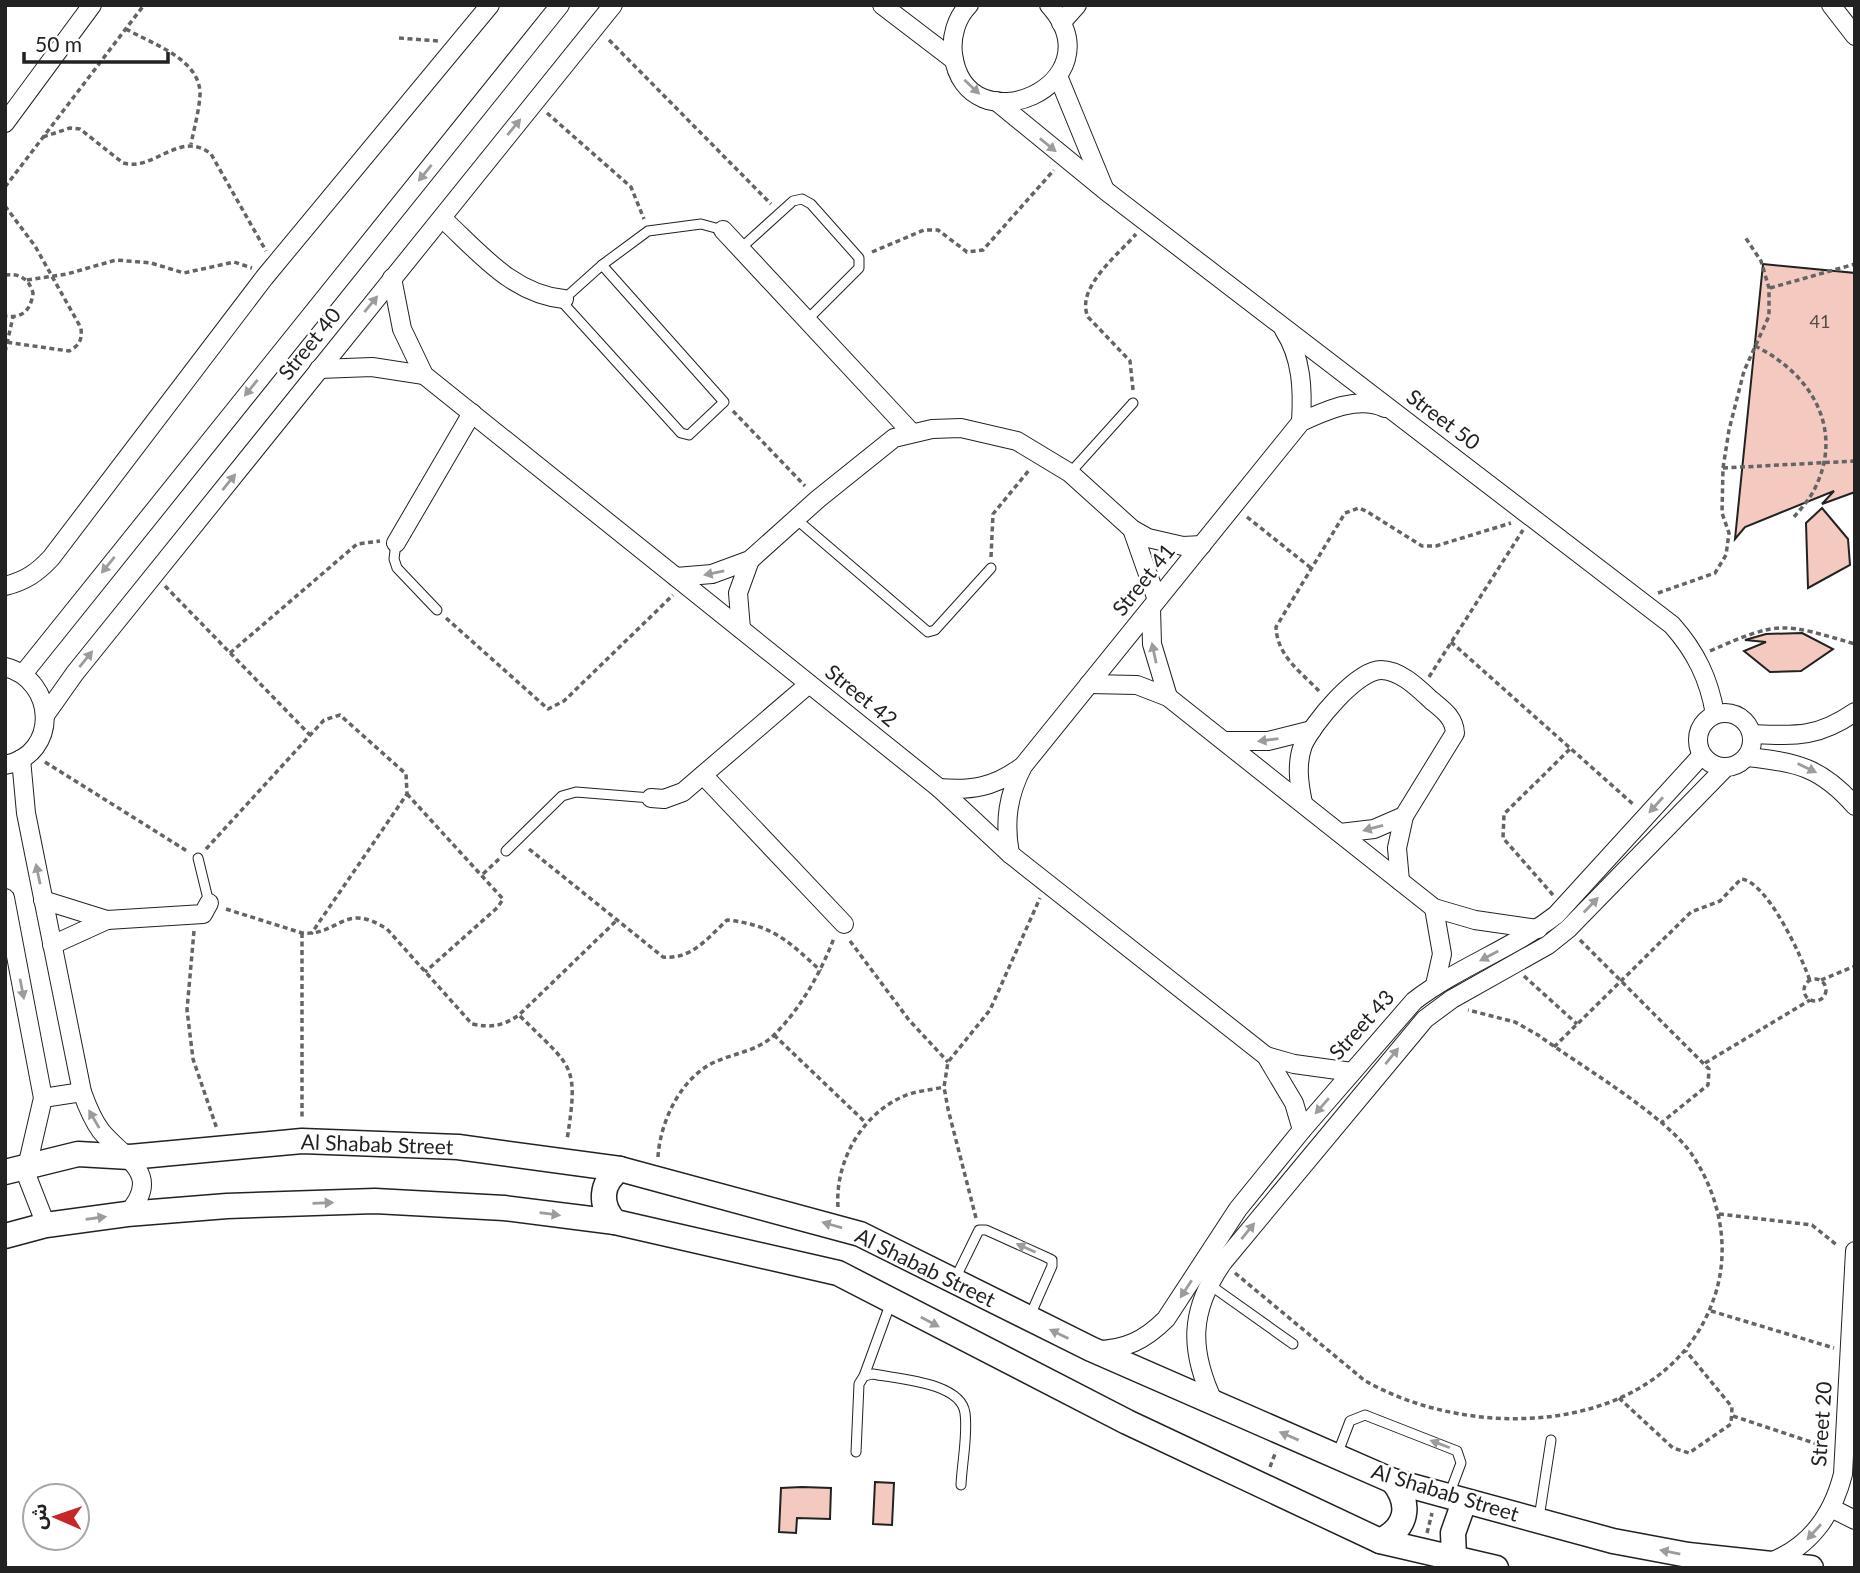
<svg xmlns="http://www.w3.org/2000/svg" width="1860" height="1573" viewBox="0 0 1860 1573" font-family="Lato,'Noto Sans Arabic',sans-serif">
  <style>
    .building { fill: #f3c9c0; stroke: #222; stroke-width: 2 }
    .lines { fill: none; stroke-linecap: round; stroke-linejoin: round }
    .lane-casing { stroke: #222; stroke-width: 11 }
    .street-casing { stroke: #222; stroke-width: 20 }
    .secondary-casing { stroke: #222; stroke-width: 27 }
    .path { stroke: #646464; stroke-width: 3.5; stroke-dasharray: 5 3.5; stroke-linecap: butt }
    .lane { stroke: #fff; stroke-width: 9 }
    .street { stroke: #fff; stroke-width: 18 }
    .secondary { stroke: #fff; stroke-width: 24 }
    .oneway { fill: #9c9c9c }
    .labels { text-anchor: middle; stroke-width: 5; stroke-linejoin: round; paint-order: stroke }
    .number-label { font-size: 18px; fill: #564c4a }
    .street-label { font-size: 21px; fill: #222; stroke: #fff }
  </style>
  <rect width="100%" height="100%" fill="#fff"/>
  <g class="building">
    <path d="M1763,264L1855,273V492L1822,504L1834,491L1745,527L1735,539Z"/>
    <path d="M1822,508L1848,539L1850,565L1808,588L1806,523Z"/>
    <path d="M1802,633L1833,649L1801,671L1770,672L1744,651L1766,642L1745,640L1766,634Z"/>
    <path d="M875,1482L894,1483L892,1525L873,1524Z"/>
    <path d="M802,1487L831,1488L830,1519L797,1518L796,1533L779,1532L781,1488Z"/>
  </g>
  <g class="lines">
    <g class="lane-casing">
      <g id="lane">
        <path d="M741,248L793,201L802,199L811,204L859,258V268L807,320"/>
        <path d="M602,265L724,402L689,435L681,433L564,304V299Z"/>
        <path d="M602,265L648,231L701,224L723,230"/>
        <path d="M1070,473L1133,403"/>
        <path d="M796,519L928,632L935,630L991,568"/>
        <path d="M396,543L394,559L397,568L437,610"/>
        <path d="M506,851L562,796L576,792L651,798"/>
        <path d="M198,858L209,903"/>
        <path d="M955,1279L979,1230H986L1046,1257L1052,1260V1266L1029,1318"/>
        <path d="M1210,1285L1293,1344"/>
        <path d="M864,1376L891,1302"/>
        <path d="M856,1452L859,1384L864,1376L873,1374C897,1379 961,1382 965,1413C968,1435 962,1462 961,1485"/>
        <path d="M1337,1455L1350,1421L1365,1415L1457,1451L1461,1463L1449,1495"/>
        <path d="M1539,1518L1551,1440"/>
      </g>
    </g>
    <g class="street-casing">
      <g id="street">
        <path d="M882,5L954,60"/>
        <path d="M969,5C956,18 951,37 953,54C966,151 1120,84 1049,5"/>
        <path d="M1831,5L1855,36"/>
        <path d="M1061,23L1077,5"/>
        <path d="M1058,76L1104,188"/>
        <path d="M996,101L1106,191L1672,625C1696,652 1709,679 1715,714"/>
        <path d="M5,123L92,5"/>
        <path d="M442,218C479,252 512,294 564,299"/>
        <path d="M723,230L912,433"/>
        <path d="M392,278L402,329L424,375L939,788L1010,854L1266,1056L1294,1103L1302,1130"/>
        <path d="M1284,330C1302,358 1303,390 1301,422"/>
        <path d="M319,369L372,367L424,375"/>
        <path d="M1132,529L1157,600"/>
        <path d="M396,543L472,413"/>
        <path d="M676,577L712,574L750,560L818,499L894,438L932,429L961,428L1017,441L1070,473L1132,529L1148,538L1183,546L1202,545"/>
        <path d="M5,586C25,581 37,573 51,558L264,278L490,5"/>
        <path d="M1151,608L1152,644L1168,697"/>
        <path d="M741,629L738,593L750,560"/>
        <path d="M5,667C56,680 60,754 5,765"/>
        <path d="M23,674L560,5"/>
        <path d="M1089,684L1137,685L1168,697L1434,908L1475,920L1538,929"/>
        <circle cx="1725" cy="740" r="27"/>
        <path d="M46,714L75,673L613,5"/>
        <path d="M1752,734C1796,736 1817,738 1855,712"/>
        <path d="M1224,741H1268L1312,730"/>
        <path d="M1747,757C1796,762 1821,767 1855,806"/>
        <path d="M21,759L26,813L82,1092C87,1106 92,1119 101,1131C124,1159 164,1174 127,1214"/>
        <path d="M703,775L844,924"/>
        <path d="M939,788C971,791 994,787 1020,768"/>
        <path d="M651,798L664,799L683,792L809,684"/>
        <path d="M1303,803C1299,784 1296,764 1303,745C1313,723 1357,670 1381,670C1400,670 1418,688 1431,700C1443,710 1454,717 1455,733L1404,816L1397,848L1400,881"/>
        <path d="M1340,833L1374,829L1404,816"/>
        <path d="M1010,854C1004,821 1008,795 1023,766L1301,422C1325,411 1359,395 1385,408"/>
        <path d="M5,898L43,1098L27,1167L28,1179L46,1225"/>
        <path d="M43,900L107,920L203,914L209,903"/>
        <path d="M1434,908L1442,954L1435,985"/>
        <path d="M52,945L107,920"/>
        <path d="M1266,1056L1294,1064L1352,1072"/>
        <path d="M43,1098L82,1092"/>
        <path d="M1095,1350C1125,1350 1145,1340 1166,1319L1238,1209L1302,1130L1414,1001C1458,967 1512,949 1556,915L1702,755"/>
        <path d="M1214,1403C1189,1350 1189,1311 1223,1262L1425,1019L1452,999L1548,945L1568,929L1725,768"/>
        <path d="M1831,1508L1855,1520"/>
        <path d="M1770,1562C1810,1547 1833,1514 1843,1474L1855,1251"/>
      </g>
    </g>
    <g class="secondary-casing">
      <g id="secondary">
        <path d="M5,1172L78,1154L130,1157L302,1141L458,1147L620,1169L860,1234L1091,1349L1393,1481L1613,1541L1688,1555L1811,1568"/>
        <path d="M615,1222C599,1205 600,1183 620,1169"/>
        <path d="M5,1236L46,1225L127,1214L227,1206L375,1201L504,1208L615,1222L838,1273L1127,1422L1380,1541L1496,1568"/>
        <path d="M1380,1541C1407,1528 1412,1505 1393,1481"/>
        <path d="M1454,1558L1453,1533L1464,1502"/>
      </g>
    </g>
    <g class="path">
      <path d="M126,29C152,44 201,59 200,95C199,111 194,129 191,144"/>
      <path d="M399,38L439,41"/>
      <path d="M609,40L771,204"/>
      <path d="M547,113L631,187L644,219"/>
      <path d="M43,137L70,128L80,129L123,163C154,172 180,129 211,154L266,251"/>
      <path d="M5,187L144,5"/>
      <path d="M5,206L35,246L81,328C82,340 80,345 69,351L5,342"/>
      <path d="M872,252L924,230H938L967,252L983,250L1054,170"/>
      <path d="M5,275C20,273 29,279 33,293C31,310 22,319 5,316"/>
      <path d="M27,280L67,274L116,260L151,263L184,273L234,262L252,268"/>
      <path d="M1770,288L1855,264"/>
      <path d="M1755,346C1812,374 1846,431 1813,492C1808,501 1800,510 1793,518"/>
      <path d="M5,352L13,317"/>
      <path d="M1133,390L1130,361L1088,317C1075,288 1118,255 1136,234"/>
      <path d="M733,411L805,486"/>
      <path d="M1723,468L1855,461"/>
      <path d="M1247,517L1311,568"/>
      <path d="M991,557L993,514L1030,469"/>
      <path d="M165,586L310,735"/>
      <path d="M1658,593L1715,573L1726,555L1729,533L1722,513L1723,468L1729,430L1744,371L1769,316V288L1761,261L1745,237"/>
      <path d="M446,618L548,709L564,701L673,595"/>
      <path d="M1451,642L1634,805"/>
      <path d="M1710,651C1780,620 1783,623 1855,644"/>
      <path d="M230,653L357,544L380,541"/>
      <path d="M1429,677L1523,530"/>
      <path d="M1319,691C1301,672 1277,656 1276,627L1345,513L1359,508L1366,511L1422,546H1436L1511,523"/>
      <path d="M45,762L187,851"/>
      <path d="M407,794L503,899L498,907L425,972"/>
      <path d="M206,849L324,720L340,715L406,774L407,794L311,934"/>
      <path d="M529,849L663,957C691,960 708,938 727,920C773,925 788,941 821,971"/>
      <path d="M483,874L499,859"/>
      <path d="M1553,895L1503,838L1504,814L1571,748"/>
      <path d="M226,909L302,933C340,936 343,901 387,929L472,1024C491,1028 503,1026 519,1015L616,921"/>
      <path d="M194,931L187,1010L193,1059L217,1129"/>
      <path d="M302,933V1120"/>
      <path d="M1580,940L1709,1069L1708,1085L1661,1123"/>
      <path d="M850,941L909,1020L948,1062"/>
      <path d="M1524,976L1577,1024"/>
      <circle cx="1815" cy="990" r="11"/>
      <path d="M1821,980L1855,966"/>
      <path d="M520,1016C573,1069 579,1063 567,1140"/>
      <path d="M774,1035L866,1123"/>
      <path d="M1554,1047L1691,912L1720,901L1741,879C1767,881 1802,957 1810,981"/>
      <path d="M1705,1063L1810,1000"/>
      <path d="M658,1157C660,1122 681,1076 717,1061C736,1053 760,1050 775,1034C801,1008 821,972 834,938"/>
      <path d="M838,1207C835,1163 860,1116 902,1097C914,1091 931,1090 944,1087"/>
      <path d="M1719,1214L1812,1225L1838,1246"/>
      <path d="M976,1218L948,1109L944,1087L948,1062L990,1010L1040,898"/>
      <path d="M1235,1273L1364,1380C1475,1445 1672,1436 1716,1292C1730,1245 1719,1196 1693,1156C1667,1116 1579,1065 1538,1035L1515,1022L1468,1010"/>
      <path d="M1711,1311L1834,1348"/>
      <path d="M1619,1398L1673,1448L1689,1453L1731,1424L1732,1407L1686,1351"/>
      <path d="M1733,1416L1829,1448"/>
      <path d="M1270,1467L1276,1451"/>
      <path d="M1427,1533L1432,1513"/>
    </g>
    <use href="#lane" class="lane"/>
    <use href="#street" class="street"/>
    <use href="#secondary" class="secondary"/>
  </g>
  <defs><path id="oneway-solid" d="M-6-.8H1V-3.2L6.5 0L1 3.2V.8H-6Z" transform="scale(1.75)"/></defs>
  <g class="oneway">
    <use href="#oneway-solid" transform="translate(972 87) rotate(43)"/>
    <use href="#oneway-solid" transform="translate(514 127) rotate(-51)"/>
    <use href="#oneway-solid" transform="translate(1048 145) rotate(39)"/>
    <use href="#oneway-solid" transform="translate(425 173) rotate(129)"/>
    <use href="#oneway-solid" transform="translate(371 304) rotate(-51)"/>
    <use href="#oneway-solid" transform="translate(251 388) rotate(129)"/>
    <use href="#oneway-solid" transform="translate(229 482) rotate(-51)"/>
    <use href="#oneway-solid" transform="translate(108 565) rotate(129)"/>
    <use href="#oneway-solid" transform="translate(714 573) rotate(168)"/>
    <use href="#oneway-solid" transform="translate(1154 653) rotate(-102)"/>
    <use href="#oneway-solid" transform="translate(86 659) rotate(-51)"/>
    <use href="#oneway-solid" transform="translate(1268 740) rotate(172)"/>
    <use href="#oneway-solid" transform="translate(1807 768) rotate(26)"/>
    <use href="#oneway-solid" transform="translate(1656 805) rotate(132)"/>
    <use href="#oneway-solid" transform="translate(1373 828) rotate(165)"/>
    <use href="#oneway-solid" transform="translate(38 874) rotate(-102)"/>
    <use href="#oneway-solid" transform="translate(1591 905) rotate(-46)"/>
    <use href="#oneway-solid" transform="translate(1489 956) rotate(152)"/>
    <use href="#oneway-solid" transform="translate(22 989) rotate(79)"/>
    <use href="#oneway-solid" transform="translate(1392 1056) rotate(-51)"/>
    <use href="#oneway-solid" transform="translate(1322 1106) rotate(131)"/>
    <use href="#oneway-solid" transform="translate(94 1119) rotate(-120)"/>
    <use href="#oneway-solid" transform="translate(323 1203) rotate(-2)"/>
    <use href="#oneway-solid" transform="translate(550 1214) rotate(7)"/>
    <use href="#oneway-solid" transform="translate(96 1218) rotate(-8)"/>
    <use href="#oneway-solid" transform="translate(832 1225) rotate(-164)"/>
    <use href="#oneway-solid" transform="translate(1248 1231) rotate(-51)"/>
    <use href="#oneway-solid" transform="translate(1026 1248) rotate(-156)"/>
    <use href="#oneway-solid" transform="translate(1186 1289) rotate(123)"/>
    <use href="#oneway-solid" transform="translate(930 1322) rotate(28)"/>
    <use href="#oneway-solid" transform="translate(1059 1334) rotate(-154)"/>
    <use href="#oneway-solid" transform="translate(1289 1436) rotate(-157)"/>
    <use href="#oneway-solid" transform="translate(1440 1444) rotate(-159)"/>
    <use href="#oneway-solid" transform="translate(1814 1532) rotate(132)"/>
    <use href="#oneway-solid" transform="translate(1670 1552) rotate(-169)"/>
  </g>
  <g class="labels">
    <g class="number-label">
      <text x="1820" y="328">41</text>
    </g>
    <g class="street-label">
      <text transform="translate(310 344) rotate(-51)" y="7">Street 40</text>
      <text transform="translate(1443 420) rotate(37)" y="7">Street 50</text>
      <text transform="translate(1144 580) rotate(-51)" y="7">Street 41</text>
      <text transform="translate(861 696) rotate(39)" y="7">Street 42</text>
      <text transform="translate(1362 1025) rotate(-48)" y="7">Street 43</text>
      <text transform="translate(377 1145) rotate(2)" y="7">Al Shabab Street</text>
      <text transform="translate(925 1268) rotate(26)" y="7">Al Shabab Street</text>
      <text transform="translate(1822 1424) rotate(-86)" y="7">Street 20</text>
      <text transform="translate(1445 1493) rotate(17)" y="7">Al Shabab Street</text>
    </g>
  </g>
  <rect width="1860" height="1573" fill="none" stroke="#222222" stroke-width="14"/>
  <g transform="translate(56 1517) rotate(272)"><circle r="33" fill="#ffffff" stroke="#a7a7a7" stroke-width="2"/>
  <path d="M0-5L12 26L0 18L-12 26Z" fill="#c62828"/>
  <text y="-10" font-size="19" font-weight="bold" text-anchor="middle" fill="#222222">ش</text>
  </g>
  <path d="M24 52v10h144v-10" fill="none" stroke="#222222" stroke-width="3.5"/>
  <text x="35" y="52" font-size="21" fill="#222222" stroke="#ffffff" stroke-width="5" paint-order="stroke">50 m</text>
</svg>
